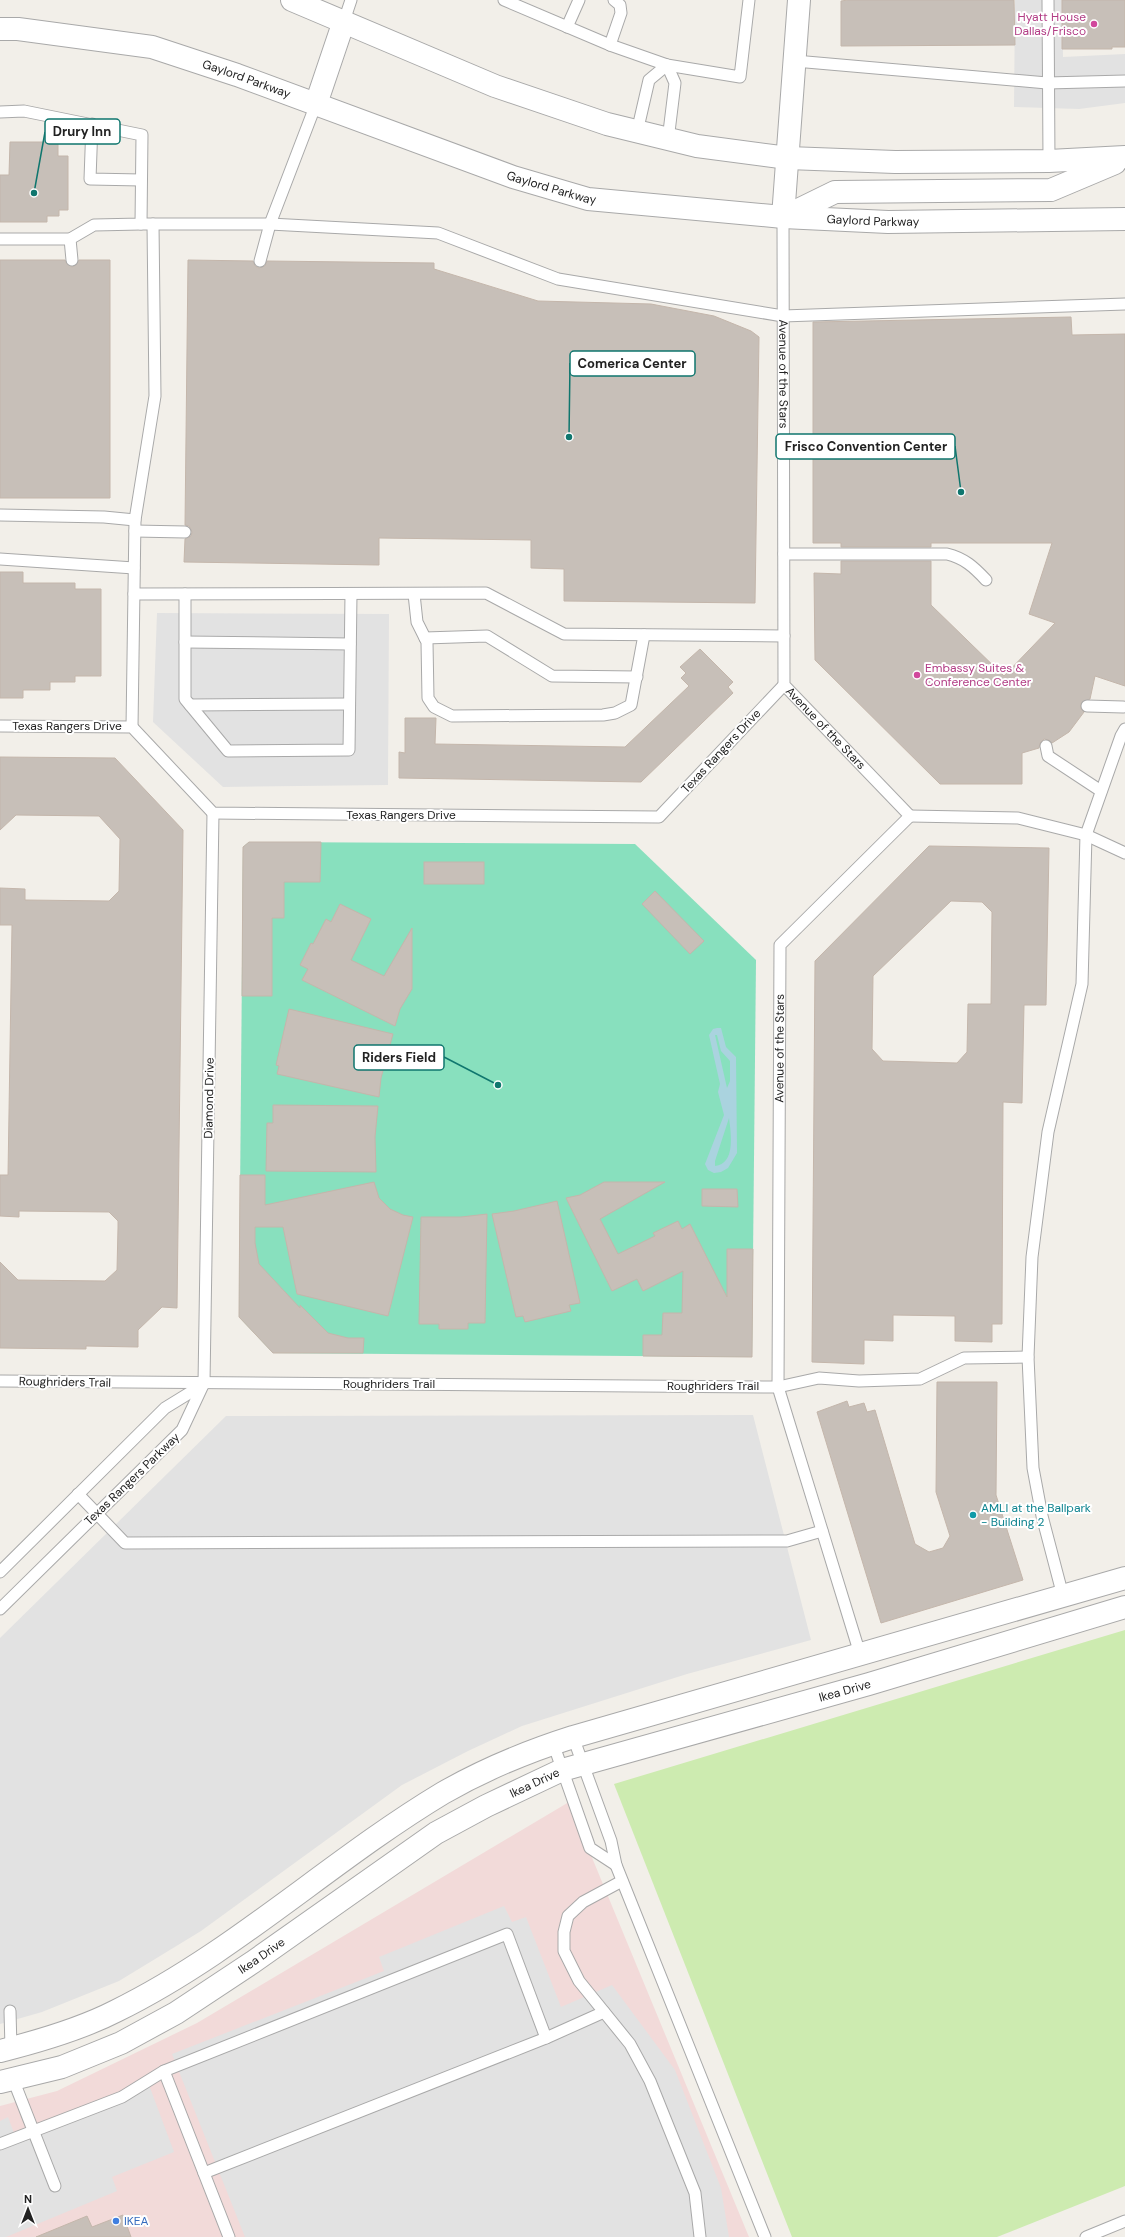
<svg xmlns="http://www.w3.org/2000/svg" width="1125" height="2237" viewBox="0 0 1125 2237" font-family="'DM Sans',sans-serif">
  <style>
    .commercial { fill: #f2dad9 }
    .grass { fill: #cdebb0 }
    .pitch { fill: #88e0be }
    .parking { fill: #e2e2e2 }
    .water { fill: #aad3df; fill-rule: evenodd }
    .building { fill: #c7bfb8; stroke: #c4b6ab; fill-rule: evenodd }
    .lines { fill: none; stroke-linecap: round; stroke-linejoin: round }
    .service-casing { stroke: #a9a9a9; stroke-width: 13 }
    .minor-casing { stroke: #a9a9a9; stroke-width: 24 }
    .tertiary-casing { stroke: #a9a9a9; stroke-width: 24 }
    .service { stroke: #fff; stroke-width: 11 }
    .minor { stroke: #fff; stroke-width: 22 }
    .tertiary { stroke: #fff; stroke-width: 22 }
    .hotel-dot { fill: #d1479c; stroke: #fff; stroke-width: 1.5 }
    .culture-dot { fill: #0f9aa8; stroke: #fff; stroke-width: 1.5 }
    .shop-dot { fill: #3f7fe0; stroke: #fff; stroke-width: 1.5 }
    .labels { text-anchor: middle; stroke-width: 4; stroke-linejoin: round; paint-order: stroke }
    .hotel-label { font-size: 12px; fill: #b23c85; stroke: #fff; text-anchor: end }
    .street-label { font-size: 12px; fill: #222; stroke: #fff }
    .culture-label { font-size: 12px; fill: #0d838f; stroke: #fff; text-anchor: start }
    .shop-label { font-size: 12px; fill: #366cbe; stroke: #fff; text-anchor: start }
    .leader { fill: none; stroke: #0f766e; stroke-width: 1.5 }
    .callout-dot { fill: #0f766e; stroke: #fff; stroke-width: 1.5 }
    .callout { fill: #fff; stroke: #0f766e; stroke-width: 1.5 }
    .callout-label { font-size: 13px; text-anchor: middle; font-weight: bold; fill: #222 }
  </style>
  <rect width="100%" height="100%" fill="#f2efe9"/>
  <path class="commercial" d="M569,1802L749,2237H0V2106L57,2091L197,2023Z"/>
  <path class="grass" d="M1125,1630V2186L997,2237H792L614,1784Z"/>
  <path class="pitch" d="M249,842L635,844L756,960L752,1357L273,1353L239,1317L243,847Z"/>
  <g class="parking">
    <path d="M1015,0H1062L1063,57L1125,54V103L1079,109L1014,107Z"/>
    <path d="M157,613L389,614L388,785L223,787L153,722Z"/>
    <path d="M753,1415L811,1640L687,1674L522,1726L468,1751L402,1785L201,1931L119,1981L42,2012L0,2024V1638L226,1416Z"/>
    <path d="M504,1906L512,1922L526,1917L561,2007L612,1985L675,2070L721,2188L729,2237H245L172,2054L384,1971L379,1957Z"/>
    <path d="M149,2085L174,2152L112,2177L117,2191L6,2237H0V2121L8,2117L14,2133Z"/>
  </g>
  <path class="water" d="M717,1028H721L726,1047L736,1057L737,1153L728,1168L721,1172L714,1173L708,1170L705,1164L724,1115L718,1092L720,1084L709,1035L713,1029ZM715,1035H717L721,1051L730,1061V1081L727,1088ZM729,1118C731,1133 736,1164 715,1166V1161Z"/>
  <g class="building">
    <path d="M848,0H1014L1015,45L841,46V1Z"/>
    <path d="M1062,0H1125V47H1112V49H1062Z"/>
    <path d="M10,142H58V156H68V210H59V216H47V222H0V175H9Z"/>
    <path d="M0,260H65L67,264L72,267L76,265L79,260H110V498H0Z"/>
    <path d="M188,260L253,261L255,266L259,268L265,266L267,261L434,263V269L538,301L651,304L714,316L751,331L759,337L755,603L564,601V569L531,568V540L379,538V565L184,562L185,539L191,536L192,532L189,526L185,525Z"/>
    <path d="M1071,317L1072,335L1125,334V686L1095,676L1090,699L1081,703V709L1084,712L1069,732L1052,743L1049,740L1044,739L1040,743L1039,748L1022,753V784H940L815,660L814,573L841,574V561H931V605L1004,676L1055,623L1029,614L1052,543H931V547H841V543H813V322Z"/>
    <path d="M0,572H23V583H75V589H101V676H75V682H50V690H23V698H0Z"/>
    <path d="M700,649L733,682L728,687L733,693L641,782L399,778V752L405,753V718H436L435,744L625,747L689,686L681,678L686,673L680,667Z"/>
    <path d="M0,757L115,758L183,830L177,1308L162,1307L138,1330V1347L86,1346V1349L0,1348V1262L18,1280L105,1281L117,1270L118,1228V1221L109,1212L19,1211V1217L0,1216V1175H8L12,925H0V888L25,889V900L109,901L119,891L120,839L99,816L16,815L0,830Z"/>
    <path d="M249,842H321L320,882H284V918H272V996H242L243,847Z"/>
    <path d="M929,846L1049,848L1046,1005H1024L1022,1103L1003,1102L1002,1324H992V1342L955,1341V1316L893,1315V1341L864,1340V1364L812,1362L815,961ZM951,901L982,902L992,912L991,1004H968L967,1052L957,1063L883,1061L872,1049L873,976Z"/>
    <rect x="424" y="862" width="60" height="22"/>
    <path d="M655,891L704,941L690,954L642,904Z"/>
    <path d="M340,904L371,919L351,960L384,976L412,928V989L400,1009L395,1026L302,980L308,969L300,965L311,943L313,944L326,919L331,922Z"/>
    <path d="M289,1009L393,1034L381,1078L379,1097L277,1074L279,1066L276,1065Z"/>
    <path d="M273,1105L378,1106L375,1137L376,1172L266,1171L267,1123H273Z"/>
    <path d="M240,1175H265V1205L374,1182L379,1198L390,1209L403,1215L413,1217L388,1316L297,1294L283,1227H255V1243L259,1264L300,1308V1305L328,1333L348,1338H364L363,1353H273L239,1317Z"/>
    <path d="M604,1182H665L600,1219L618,1254L655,1236L653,1233L678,1221L682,1229L690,1224L727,1297V1249H753L752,1357L643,1356V1335H662L663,1313H682L683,1271L643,1291L637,1279L612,1291L566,1198L580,1195Z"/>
    <path d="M702,1189H737L738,1207L702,1206Z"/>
    <path d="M557,1201L580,1303L569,1305L571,1311L525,1322L523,1316L516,1317L492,1214L514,1211Z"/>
    <path d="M487,1214L485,1323H468V1329H439V1324H419L421,1217H461Z"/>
    <path d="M937,1382H997L996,1495L1023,1580L881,1623L817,1412L847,1401L849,1407L864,1403L867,1412L875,1410L915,1544L929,1552L943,1548L950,1536L936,1492Z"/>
    <path d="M123,2215L131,2237H36L87,2216L92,2227Z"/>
  </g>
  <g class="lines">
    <g class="service-casing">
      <g id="service">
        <path d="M504,0L610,45L667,65L740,77L749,0"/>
        <path d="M1048,0L1049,161"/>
        <path d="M344,21L351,0"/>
        <path d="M567,27L579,0"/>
        <path d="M610,45L621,13L620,5L614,0"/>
        <path d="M795,61L1047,83L1125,81"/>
        <path d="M667,65L675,83L668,140"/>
        <path d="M0,112L24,111L142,135L141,224L94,225L70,239H0"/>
        <path d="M92,124L90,179L141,180"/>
        <path d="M637,132L649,80L667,65"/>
        <path id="s1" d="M783,217L784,685L910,816"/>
        <path d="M141,224H270L438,233L558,279L783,316L1125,304"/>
        <path d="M70,239L72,260"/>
        <path d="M260,261L270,224L316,104"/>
        <path d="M0,515L104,517L135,520"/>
        <path d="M135,531L185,532"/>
        <path d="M784,554H947C964,558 974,567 986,580"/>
        <path d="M0,559L134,568"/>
        <path d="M134,594L486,593L564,634L784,636"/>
        <path d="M185,594V699L228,751L349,750L351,594"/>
        <path d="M414,594L417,622L427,642L428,698L434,707L452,716L603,715L615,713L631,705L644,635"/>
        <path d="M425,638L487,636L552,676L637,677"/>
        <path d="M185,642L350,644"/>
        <path d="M190,705L349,704"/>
        <path d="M1087,706L1123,707"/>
        <path d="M0,726L132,727L213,813L659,817L784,685"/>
        <path d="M132,727L135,520L155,396L153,224"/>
        <path d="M1046,746L1048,756L1101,791"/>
        <path d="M910,816L1018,818L1086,835L1125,853"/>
        <path d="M0,1381L778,1387L819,1378L859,1381L920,1379L964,1358L1028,1357"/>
        <path d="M78,1494L125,1543L787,1541L822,1531"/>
        <path d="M0,1572L165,1408L204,1384"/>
        <path d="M1063,1596L1042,1516L1033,1468L1028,1357L1032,1257L1048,1132L1082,984L1086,835L1121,736L1125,729"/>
        <path d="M0,1609L182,1430L204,1383L213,813"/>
        <path id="s2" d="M860,1654L778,1387L780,945L910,816"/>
        <path d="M573,1737L611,1841L616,1865L765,2237"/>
        <path d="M553,1743L590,1848L616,1865"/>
        <path d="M622,1881L583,1902L568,1916L564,1932V1951L579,1981L630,2044L650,2081L695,2193L700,2237"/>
        <path d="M10,2011L11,2048"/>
        <path d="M164,2071L229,2237"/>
        <path d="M13,2079L55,2186"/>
        <path d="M0,2144L122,2097L164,2071L507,1934L546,2038"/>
        <path d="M204,2173L546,2038L604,2012"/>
        <path d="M1086,2237L1125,2221"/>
      </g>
    </g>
    <g class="minor-casing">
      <path id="minor" d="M783,217L799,0"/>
    </g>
    <g class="tertiary-casing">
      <g id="tertiary">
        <path d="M292,0L495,86L607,124L697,146L788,158L895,162L1049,161L1125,157"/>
        <path id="s3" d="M0,29H18L152,47L237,75L513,177L588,199L783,217L888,222L1125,219"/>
        <path d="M316,104L344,21"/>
        <path d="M786,216L835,192L1051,190L1115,163"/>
        <path d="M0,2051C36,2042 83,2028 116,2011C234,1953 330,1861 443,1793C483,1770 529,1751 573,1737L1125,1578"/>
        <path id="s4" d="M0,2082L62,2067L121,2043L176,2013L253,1962L436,1833L486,1806L562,1770L869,1684L1125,1607"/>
      </g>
    </g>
    <use href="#service" class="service"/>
    <use href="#minor" class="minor"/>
    <use href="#tertiary" class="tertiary"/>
  </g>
  <g class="hotel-dot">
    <circle cx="1094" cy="24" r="4"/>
    <circle cx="917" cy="675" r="4"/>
  </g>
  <circle class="culture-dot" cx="973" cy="1515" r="4"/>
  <circle class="shop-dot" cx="116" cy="2221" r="4"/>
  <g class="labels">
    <g class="hotel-label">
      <text x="1086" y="21">Hyatt House<tspan x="1086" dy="14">Dallas/Frisco</tspan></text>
      <text x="925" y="672" text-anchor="start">Embassy Suites &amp;<tspan x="925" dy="14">Conference Center</tspan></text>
    </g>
    <g class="street-label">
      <text dy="4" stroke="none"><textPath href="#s3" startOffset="253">Gaylord Parkway</textPath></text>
      <text dy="4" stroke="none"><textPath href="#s3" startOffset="577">Gaylord Parkway</textPath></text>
      <text dy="4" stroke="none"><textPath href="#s3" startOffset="901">Gaylord Parkway</textPath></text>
      <text dy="4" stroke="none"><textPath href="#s1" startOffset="157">Avenue of the Stars</textPath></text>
      <text x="67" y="730">Texas Rangers Drive</text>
      <text dy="4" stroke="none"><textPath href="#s1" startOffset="528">Avenue of the Stars</textPath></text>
      <text transform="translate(721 751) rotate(-47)" y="4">Texas Rangers Drive</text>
      <text x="401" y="819">Texas Rangers Drive</text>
      <text dy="4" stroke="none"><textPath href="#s2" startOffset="618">Avenue of the Stars</textPath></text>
      <text transform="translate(209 1098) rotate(-89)" y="4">Diamond Drive</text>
      <text transform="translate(65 1382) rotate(1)" y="4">Roughriders Trail</text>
      <text x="389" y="1388">Roughriders Trail</text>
      <text x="713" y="1390">Roughriders Trail</text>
      <text transform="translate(132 1479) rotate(-44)" y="4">Texas Rangers Parkway</text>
      <text dy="4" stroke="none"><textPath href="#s4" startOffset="941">Ikea Drive</textPath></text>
      <text dy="4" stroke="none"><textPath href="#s4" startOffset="617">Ikea Drive</textPath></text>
      <text dy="4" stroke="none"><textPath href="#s4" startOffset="293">Ikea Drive</textPath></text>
    </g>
    <g class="culture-label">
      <text x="981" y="1512">AMLI at the Ballpark<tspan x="981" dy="14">- Building 2</tspan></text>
    </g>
    <g class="shop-label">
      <text x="124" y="2225">IKEA</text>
    </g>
  </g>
  <path class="leader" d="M34 193L45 132M569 437L570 363M961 492L955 446M498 1085L444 1057"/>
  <g class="callout-dot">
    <circle cx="34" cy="193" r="4"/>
    <circle cx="569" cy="437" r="4"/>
    <circle cx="961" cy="492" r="4"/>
    <circle cx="498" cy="1085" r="4"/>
  </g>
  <g class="callout">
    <rect x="45" y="119" width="75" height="25" rx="4"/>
    <rect x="570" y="351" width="125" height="25" rx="4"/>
    <rect x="776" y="434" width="179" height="25" rx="4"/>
    <rect x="354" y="1045" width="90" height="25" rx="4"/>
  </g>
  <g class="callout-label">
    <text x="82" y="136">Drury Inn</text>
    <text x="632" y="368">Comerica Center</text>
    <text x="866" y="451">Frisco Convention Center</text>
    <text x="399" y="1062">Riders Field</text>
  </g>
  <g transform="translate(28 2209)" stroke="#ffffff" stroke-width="3" paint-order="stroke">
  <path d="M0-3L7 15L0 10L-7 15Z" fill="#222222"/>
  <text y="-6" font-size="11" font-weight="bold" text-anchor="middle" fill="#222222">N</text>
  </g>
</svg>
